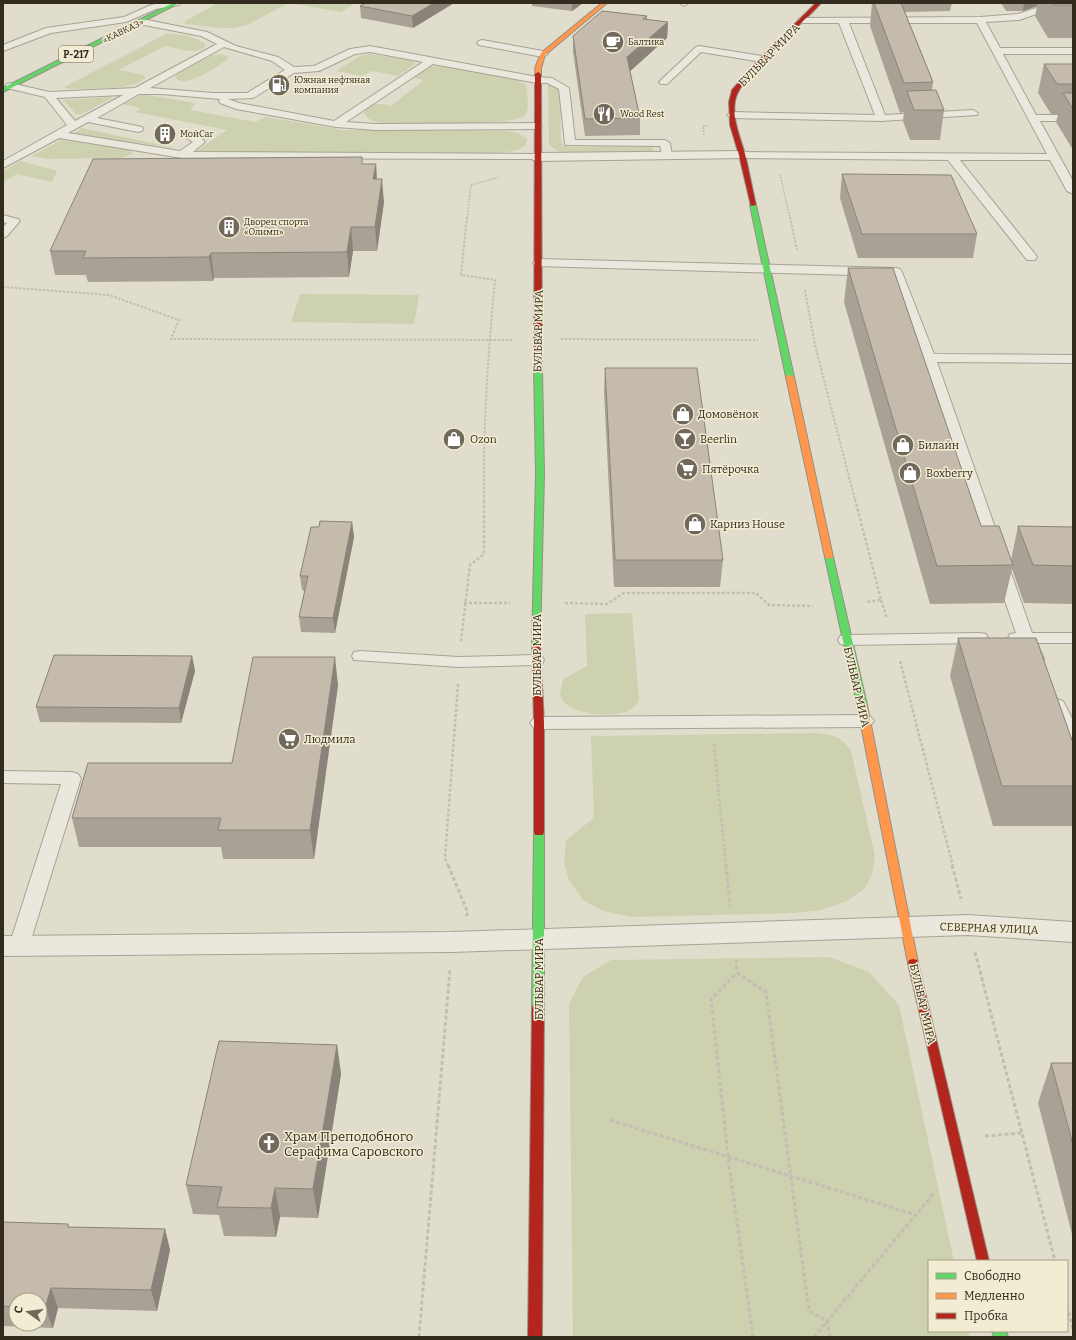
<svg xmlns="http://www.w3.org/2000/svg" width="1076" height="1340" viewBox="0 0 1076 1340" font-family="Bitter,serif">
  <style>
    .green { fill: #cdd1af }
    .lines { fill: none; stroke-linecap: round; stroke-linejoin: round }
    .lane-casing { stroke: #a6a295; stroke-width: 2 }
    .street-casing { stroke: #a6a295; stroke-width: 2 }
    .fast-casing { stroke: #969185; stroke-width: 2 }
    .slow-casing { stroke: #969185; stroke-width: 2 }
    .jam-casing { stroke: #969185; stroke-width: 2 }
    .path-far3 { stroke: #c2beb4; stroke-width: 1.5; stroke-dasharray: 2 1; stroke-linecap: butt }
    .path-far2 { stroke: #c2beb4; stroke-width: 2; stroke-dasharray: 2.5 1.5; stroke-linecap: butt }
    .path-far1 { stroke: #c2beb4; stroke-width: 2.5; stroke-dasharray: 3 2; stroke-linecap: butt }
    .path { stroke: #c2beb4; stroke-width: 3; stroke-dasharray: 4 2.5; stroke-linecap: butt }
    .lane { fill: #eae7dc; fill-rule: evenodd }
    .street { fill: #eae7dc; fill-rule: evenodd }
    .fast { fill: #63d668; fill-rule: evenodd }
    .slow { fill: #ff974d; fill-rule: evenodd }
    .jam { fill: #b3261e; fill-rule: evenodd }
    .wall { fill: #a9a195; fill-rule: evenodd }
    .shaded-wall { fill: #898379 }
    .building { fill: #c4bbad; stroke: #898379 }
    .labels { text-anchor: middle; stroke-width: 3; stroke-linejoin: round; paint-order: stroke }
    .far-street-label { font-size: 9px; fill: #332b1e; stroke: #f2ecd2 }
    .far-poi-label { font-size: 9px; fill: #332b1e; stroke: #f2ecd2; text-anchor: start }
    .shield { fill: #f2ecd2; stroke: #6c6554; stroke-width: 1 }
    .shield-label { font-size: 10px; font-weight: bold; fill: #332b1e }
    .street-label { font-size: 11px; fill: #332b1e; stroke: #f2ecd2 }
    .poi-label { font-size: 11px; fill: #332b1e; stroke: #f2ecd2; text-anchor: start }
    .near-poi-label { font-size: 13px; fill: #332b1e; stroke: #f2ecd2; text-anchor: start }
  </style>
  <rect width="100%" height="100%" fill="#e1ddcc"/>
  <g class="green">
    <path d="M218,3H356L341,12L289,3L247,25L234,28H222L186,24L184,22Z"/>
    <path d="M166,34C177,33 197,37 205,44V47L196,51H189L165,46L119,70L144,75L145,78C134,91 86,88 69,89L64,87Z"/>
    <path d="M220,54L228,56L227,60C215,67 187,89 175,78L176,75L209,56Z"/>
    <path d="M370,54L410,60L415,64L398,76L372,71L362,76L336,71L360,56Z"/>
    <path d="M433,66L446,67L518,80L526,85C527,93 530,109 525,115C514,127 406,123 385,123C376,122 369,122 364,113C371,102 379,103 391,106L424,80L415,78L414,76L428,68Z"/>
    <path d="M548,82L560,89L561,142L564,145L573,147L651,146L653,148V151L568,153C560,152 555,151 549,144Z"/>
    <path d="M141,95H147L191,102L195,104L190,110L255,122L266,117L343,130L504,131L518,133L527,139C527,153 503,152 493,153L195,152L227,130L135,112L141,108L122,104Z"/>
    <path d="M112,97V98L82,114H76L63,100Z"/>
    <path d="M82,128L175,148L73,134Z"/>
    <path d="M61,140L129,149L133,154L121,158L46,159L31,156Z"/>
    <path d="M21,161L54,170L57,172L52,182L17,174L3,182V171Z"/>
    <path d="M300,294L419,295L414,324L291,322Z"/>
    <path d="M632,613L639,700C636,705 631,711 625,712C610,717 577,715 565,703C563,701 561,698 560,695L563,679L587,666L585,614Z"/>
    <path d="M816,733C832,735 842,736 851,751L875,856L872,875L865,888L847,901L821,910L794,913L632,917L603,911L583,900L569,880L564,863L566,840L594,818L591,736Z"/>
    <path d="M829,957L869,972L899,1005L954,1261H929V1331H969L970,1337H573L569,1004L583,977L611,960Z"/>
  </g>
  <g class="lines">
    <g class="lane-casing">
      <g id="lane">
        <path d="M161,3H180L179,5L156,9L126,22L51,33L3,51V45L46,28L124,17L151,5Z"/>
        <path d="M679,3H688L684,6Z"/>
        <path d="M1051,3H1064L1063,5L1019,20L986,22L1000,48H1073V54H1003L1036,115H1073V121H1040L1073,181V194L1067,191L1050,160H960L1035,254L1037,257L1035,260H1027L948,160L742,158L737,155L742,152L1047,154L977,23H849L885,115L973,110L978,113L977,115L881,121L732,118L727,115L732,112L875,115L839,23H803L800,22L798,20L800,18L980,17L1018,14Z"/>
        <path d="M142,19L207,32L236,46L278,57L294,67L314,66L350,49L370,46L537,77L552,78L569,88L575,140H665L670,143L672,156L671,158H663L660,146L566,145L565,143L559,89L547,83H537L433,64L346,122L376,124L537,123L542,126L537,129L376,130L336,127L236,109L220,103L219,101L220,99L161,94H139L97,118L142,127L143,129L142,131L138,132L88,122L68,133L180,151L193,142L187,138L192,135L201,138L205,142L193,152L538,154L543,157L542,159L182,158L59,138L3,168V161L67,125L45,97L7,88L6,86L7,84L11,83L49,92L135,88L217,44L201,36L139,24L137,22ZM224,47L272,61L285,70L247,93H213L150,88ZM370,52L423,62L334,121L239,103L228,99L253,98L294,73L319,71L355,54ZM123,95L75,121L56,98Z"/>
        <path d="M482,40L543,51L548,54L543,57L479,45L477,43L479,41Z"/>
        <path d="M699,46L762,56L767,59L762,62L701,52L667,84H661L659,82L661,80L696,47Z"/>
        <path d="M3,215L18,219L20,221L7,236L3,238V227L7,223L3,222Z"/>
        <path d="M539,259L896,268L900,269L902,272L934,354L1073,355V363L937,362L1032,633H1073V643H1037L1044,659L1042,663L1036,664L1030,663L1020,643L1010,642L1008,638L1010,634L1016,633L922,358L891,276L535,266L533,263L535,260Z"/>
        <path d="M980,633L986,634L988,638L986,642L980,643L846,645L840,644L838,640L840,636L846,635Z"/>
        <path d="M360,651L459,657L536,655L542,656L544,660L542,664L536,665L459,667L354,660L352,656L354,652Z"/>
        <path d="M1057,699L1063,701L1073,720V745L1067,743L1048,705L1051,701Z"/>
        <path d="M865,715L871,717L874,721L871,725L865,727L539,729L533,727L530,723L533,719L539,717Z"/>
        <path d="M3,771L72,772L78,774L81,778L29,946L26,952L19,954L12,952L9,946L61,784L3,783Z"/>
      </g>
    </g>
    <g class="street-casing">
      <g id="street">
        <path d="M742,151L747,152L749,155L747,158L538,161L533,160L531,157L533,154L538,153Z"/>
        <path d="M968,915L1073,922V942L968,935L452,952L3,956V936L452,932Z"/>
      </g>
    </g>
    <g class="fast-casing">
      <g id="fast">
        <path d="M173,3H179L3,92V88Z"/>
        <path d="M753,203L756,205L794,377L790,379L786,377L750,205Z"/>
        <path d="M538,366L542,368L544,474L540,644L536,647L532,644L536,474L534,368Z"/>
        <path d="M826,555H832L833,557L867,705L862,708L857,705L825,557Z"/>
        <path d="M539,828L543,829L544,832V1007L542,1010L538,1011L534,1010L532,1007L534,832L535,829Z"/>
        <path d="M992,1331H1006L1008,1337H994Z"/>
      </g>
    </g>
    <g class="slow-casing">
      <g id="slow">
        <path d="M602,3H607L545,55L541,68V74L536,75L535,68L541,53Z"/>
        <path d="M787,375H790L794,377L833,557L829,559L825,557L786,377Z"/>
        <path d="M862,702L867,705L918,963L917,966L913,967L909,966L908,963L857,705Z"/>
      </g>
    </g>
    <g class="jam-casing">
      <g id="jam">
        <path d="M816,3H821C802,25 739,75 735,101C732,119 740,137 745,154C749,171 752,188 756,205L751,206L739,155L730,125L729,102L732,90L760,58Z"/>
        <path d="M538,72L541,74L542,368L538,370L534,368L535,74Z"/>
        <path d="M536,641L540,644L544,723V832L543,835H535L534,832V723L532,644Z"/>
        <path d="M913,959L917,960L918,963L989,1261H977L908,963L909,960Z"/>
        <path d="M538,1003L542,1004L544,1007L542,1337H528L532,1007L534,1004Z"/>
      </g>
    </g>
    <g class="path-far3">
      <path d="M704,135L703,126H709"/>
      <path d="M780,174L790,218"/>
      <path d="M467,218L471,185L500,177"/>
    </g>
    <g class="path-far2">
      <path d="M467,217L461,275L495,280C488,353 483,427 484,500"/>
      <path d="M790,217L797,250"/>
      <path d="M3,287L109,295L179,320L171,339L512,340"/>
      <path d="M805,290L815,345L855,500"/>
      <path d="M561,339L758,340"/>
    </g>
    <g class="path-far1">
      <path d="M855,499L881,600L866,602"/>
      <path d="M881,600L887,618"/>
      <path d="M464,603H510"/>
      <path d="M565,603L607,604L624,593H756L769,605L813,606"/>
      <path d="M461,641L470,565L484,554V499"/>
      <path d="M900,661L953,866"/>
      <path d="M714,744L726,866"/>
      <path d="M448,866L445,858L458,684"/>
    </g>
    <g class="path">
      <path d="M448,865L468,913L466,916"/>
      <path d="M726,865L730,907"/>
      <path d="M952,865L961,899"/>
      <path d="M975,952L1055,1261"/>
      <path d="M736,959L737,973"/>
      <path d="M610,1120L916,1215"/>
      <path d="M985,1136L1022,1133"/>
      <path d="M1067,1306L1073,1329"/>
      <path d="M419,1337L450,969"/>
      <path d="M753,1337L728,1157L711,999L737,973L766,992L809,1311L827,1321L830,1337"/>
      <path d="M814,1337L934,1193"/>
    </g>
    <use href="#lane" class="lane"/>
    <use href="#street" class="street"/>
    <use href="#fast" class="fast"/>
    <use href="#slow" class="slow"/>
    <use href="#jam" class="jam"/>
  </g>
  <g class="wall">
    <path d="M366,3H454L413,28L361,18L360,6Z"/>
    <path d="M532,3H583L572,11L532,6Z"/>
    <path d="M872,3H952L950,11L905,12L933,82L932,90L944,110L940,140H910L903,121L904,112L900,113L870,26Z"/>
    <path d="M1001,3H1073V38H1048L1035,16L1037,6L1023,11H1006Z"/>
    <path d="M647,16V20L668,22L667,38L630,71L640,118V135L585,136L573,52V36Z"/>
    <path d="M1044,64H1073V150L1056,122L1058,114H1051L1038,93Z"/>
    <path d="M363,164H376L377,179L384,202L377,251H353L349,277L214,278L213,281L88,282L86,275H55L50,251Z"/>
    <path d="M842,174L977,234L973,258H858L840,198Z"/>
    <path d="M848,268L981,526L1011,560L1018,526L1073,527V604L1024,603L1012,569L1004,603L930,604L844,302Z"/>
    <path d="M605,368L723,560L720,587H614L604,392Z"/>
    <path d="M352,522L354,537L335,633L301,632L299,617L305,591L302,590L300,576L319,527Z"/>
    <path d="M958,638L1073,743V826H993L950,676Z"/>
    <path d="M192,656L195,671L181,723L40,722L36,707Z"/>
    <path d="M338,685L314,859H223L221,847H79L72,818L232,763Z"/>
    <path d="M337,1045L341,1074L318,1218L280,1217L276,1237L224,1236L219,1215L193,1214L186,1185Z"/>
    <path d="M1051,1063H1073V1238L1038,1103Z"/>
    <path d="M3,1222L68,1224L69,1227L165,1229L170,1250L157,1311L58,1308L53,1328L3,1326ZM16,1300H40V1324H16Z"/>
  </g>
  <g class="shaded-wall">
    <path d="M434,3H454L413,28L412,16Z"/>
    <path d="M572,3H583L572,11Z"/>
    <path d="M1024,3H1037V6L1023,11Z"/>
    <path d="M668,22L667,38L627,74V57Z"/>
    <path d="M376,164L377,187L373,179Z"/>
    <path d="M382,179L384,202L377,251L375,227Z"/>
    <path d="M351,227L353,251L349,277L347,252Z"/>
    <path d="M211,253L214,278L213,281L209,257Z"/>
    <path d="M352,522L354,537L335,633L333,618Z"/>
    <path d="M192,656L195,671L181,723L179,708Z"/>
    <path d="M335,657L338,685L314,859L310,830Z"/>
    <path d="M337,1045L341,1074L318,1218L313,1189Z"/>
    <path d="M275,1188L280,1217L276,1237L271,1208Z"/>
    <path d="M165,1229L170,1250L157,1311L151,1290Z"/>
    <path d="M51,1288L58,1308L53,1328L45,1308Z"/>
  </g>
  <g class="building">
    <path d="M366,3H434L412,16L360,6Z"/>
    <path d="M874,3H901L933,82L904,83Z"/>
    <path d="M1053,3H1073V5H1054Z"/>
    <path d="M602,11L647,16L643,19L668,22L627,57L640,118L585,119L573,36Z"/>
    <path d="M1044,64H1073V84H1057Z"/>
    <path d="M936,90L944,110H914L907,91Z"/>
    <path d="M1063,93H1073V109Z"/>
    <path d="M362,157V164H376L373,179H382L375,227H351L347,252L211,253L209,257L83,258L86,251H50L93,159Z"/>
    <path d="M842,174L951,175L977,234H862Z"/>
    <path d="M848,268H893L981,526H999L1013,565L937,566Z"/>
    <path d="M605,368H697L723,560H615Z"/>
    <path d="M320,521L352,522L333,618L299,617L308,576H300L311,527H319Z"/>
    <path d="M1018,526L1073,527V566L1033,565Z"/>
    <path d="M958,638H1036L1073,743V786H1002Z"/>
    <path d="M54,655L192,656L179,708L36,707Z"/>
    <path d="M253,657H335L310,830H218L221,818H72L88,763H232Z"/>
    <path d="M219,1041L337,1045L313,1189L275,1188L271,1208L217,1207L222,1187L186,1185Z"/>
    <path d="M1051,1063H1073V1145Z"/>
    <path d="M3,1222L68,1224V1227L165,1229L151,1290L51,1288L45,1308H40V1300H16V1307L3,1306Z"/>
  </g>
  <defs>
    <g id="cafe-disc" transform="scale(1.15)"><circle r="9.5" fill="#70695b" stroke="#f2ecd2"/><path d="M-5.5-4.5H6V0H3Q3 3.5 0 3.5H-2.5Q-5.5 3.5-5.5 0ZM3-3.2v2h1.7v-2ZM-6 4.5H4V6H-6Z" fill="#fff"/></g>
    <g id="fuel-disc" transform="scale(1.15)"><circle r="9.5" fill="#70695b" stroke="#f2ecd2"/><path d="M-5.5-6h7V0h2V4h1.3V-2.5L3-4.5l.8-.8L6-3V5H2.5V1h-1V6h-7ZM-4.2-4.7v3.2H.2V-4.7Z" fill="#fff"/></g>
    <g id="restaurant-disc" transform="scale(1.15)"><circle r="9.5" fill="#70695b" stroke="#f2ecd2"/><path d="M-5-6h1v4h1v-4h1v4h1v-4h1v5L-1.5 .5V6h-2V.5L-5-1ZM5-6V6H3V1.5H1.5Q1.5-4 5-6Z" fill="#fff"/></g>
    <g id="building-disc" transform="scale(1.15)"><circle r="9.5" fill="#70695b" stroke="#f2ecd2"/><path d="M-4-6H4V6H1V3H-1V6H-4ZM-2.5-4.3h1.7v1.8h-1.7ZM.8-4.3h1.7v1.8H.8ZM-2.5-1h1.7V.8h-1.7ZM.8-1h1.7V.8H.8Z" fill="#fff"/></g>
    <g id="shop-disc" transform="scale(1.15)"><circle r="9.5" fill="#70695b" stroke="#f2ecd2"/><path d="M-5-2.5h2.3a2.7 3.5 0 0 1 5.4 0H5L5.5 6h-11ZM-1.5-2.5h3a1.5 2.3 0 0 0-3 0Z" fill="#fff"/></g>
    <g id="bar-disc" transform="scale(1.15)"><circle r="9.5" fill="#70695b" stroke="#f2ecd2"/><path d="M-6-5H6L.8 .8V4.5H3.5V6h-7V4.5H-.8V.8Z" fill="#fff"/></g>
    <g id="supermarket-disc" transform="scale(1.15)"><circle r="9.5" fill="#70695b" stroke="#f2ecd2"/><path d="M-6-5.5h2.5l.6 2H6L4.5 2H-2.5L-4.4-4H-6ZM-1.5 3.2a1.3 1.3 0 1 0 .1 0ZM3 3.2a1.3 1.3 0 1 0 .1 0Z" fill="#fff"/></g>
    <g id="church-disc" transform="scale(1.15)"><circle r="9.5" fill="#70695b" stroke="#f2ecd2"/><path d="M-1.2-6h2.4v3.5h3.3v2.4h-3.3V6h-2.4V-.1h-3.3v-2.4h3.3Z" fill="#fff"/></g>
  </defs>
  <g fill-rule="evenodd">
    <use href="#cafe-disc" x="613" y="42"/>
    <use href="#fuel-disc" x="279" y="85"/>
    <use href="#restaurant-disc" x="604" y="114"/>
    <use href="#building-disc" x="165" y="134"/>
    <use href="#building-disc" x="229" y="227"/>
    <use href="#shop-disc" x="683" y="414"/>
    <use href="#shop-disc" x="454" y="439"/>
    <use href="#bar-disc" x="685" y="439"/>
    <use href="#shop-disc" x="903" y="445"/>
    <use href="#supermarket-disc" x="687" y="469"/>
    <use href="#shop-disc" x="910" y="473"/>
    <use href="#shop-disc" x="695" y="524"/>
    <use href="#supermarket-disc" x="289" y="739"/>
    <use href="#church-disc" x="269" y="1143"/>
  </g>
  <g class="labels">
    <g class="far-street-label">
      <text transform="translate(123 31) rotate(-26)" y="3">«КАВКАЗ»</text>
    </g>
    <g class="far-poi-label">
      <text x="628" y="45">Балтика</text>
      <text x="294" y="83">Южная нефтяная<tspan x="294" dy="10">компания</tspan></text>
      <text x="620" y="117">Wood Rest</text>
      <text x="180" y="137">МойCar</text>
      <text x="244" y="225">Дворец спорта<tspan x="244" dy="10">«Олимп»</tspan></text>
    </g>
    <rect class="shield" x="59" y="46" width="34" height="16" rx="3"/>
    <g class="shield-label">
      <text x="76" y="58">Р-217</text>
    </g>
    <g class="street-label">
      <text transform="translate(769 55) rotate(-46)" y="4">БУЛЬВАР МИРА</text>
      <text transform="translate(538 331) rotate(-89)" y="4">БУЛЬВАР МИРА</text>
      <text transform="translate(537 655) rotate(-90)" y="4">БУЛЬВАР МИРА</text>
      <text transform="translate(857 687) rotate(77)" y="4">БУЛЬВАР МИРА</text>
      <text transform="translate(989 928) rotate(2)" y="4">СЕВЕРНАЯ УЛИЦА</text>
      <text transform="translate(539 979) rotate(-90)" y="4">БУЛЬВАР МИРА</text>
      <text transform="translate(923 1004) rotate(77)" y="4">БУЛЬВАР МИРА</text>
    </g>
    <g class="poi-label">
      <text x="698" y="418">Домовёнок</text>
      <text x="470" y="443">Ozon</text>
      <text x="700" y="443">Beerlin</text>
      <text x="918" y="449">Билайн</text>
      <text x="702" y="473">Пятёрочка</text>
      <text x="926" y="477">Boxberry</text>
      <text x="710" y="528">Карниз House</text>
      <text x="304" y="743">Людмила</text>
    </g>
    <g class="near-poi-label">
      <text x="284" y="1141">Храм Преподобного<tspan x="284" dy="15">Серафима Саровского</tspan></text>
    </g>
  </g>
  <rect width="1076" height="1340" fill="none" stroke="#332b1e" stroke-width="8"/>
  <rect x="928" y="1260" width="140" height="72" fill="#f2ecd2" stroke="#a69f8a"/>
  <rect x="936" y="1273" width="20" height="6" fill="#63d668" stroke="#a69f8a"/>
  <text x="964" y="1280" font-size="12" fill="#332b1e">Свободно</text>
  <rect x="936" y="1293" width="20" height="6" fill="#ff974d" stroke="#a69f8a"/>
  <text x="964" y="1300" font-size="12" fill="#332b1e">Медленно</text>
  <rect x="936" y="1313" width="20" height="6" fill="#b3261e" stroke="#a69f8a"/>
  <text x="964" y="1320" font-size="12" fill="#332b1e">Пробка</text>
  <g transform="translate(28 1312) rotate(284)"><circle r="19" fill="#f2ecd2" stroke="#a69f8a"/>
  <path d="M0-3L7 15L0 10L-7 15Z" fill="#70695b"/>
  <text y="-6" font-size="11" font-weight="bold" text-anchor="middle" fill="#332b1e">С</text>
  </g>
</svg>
